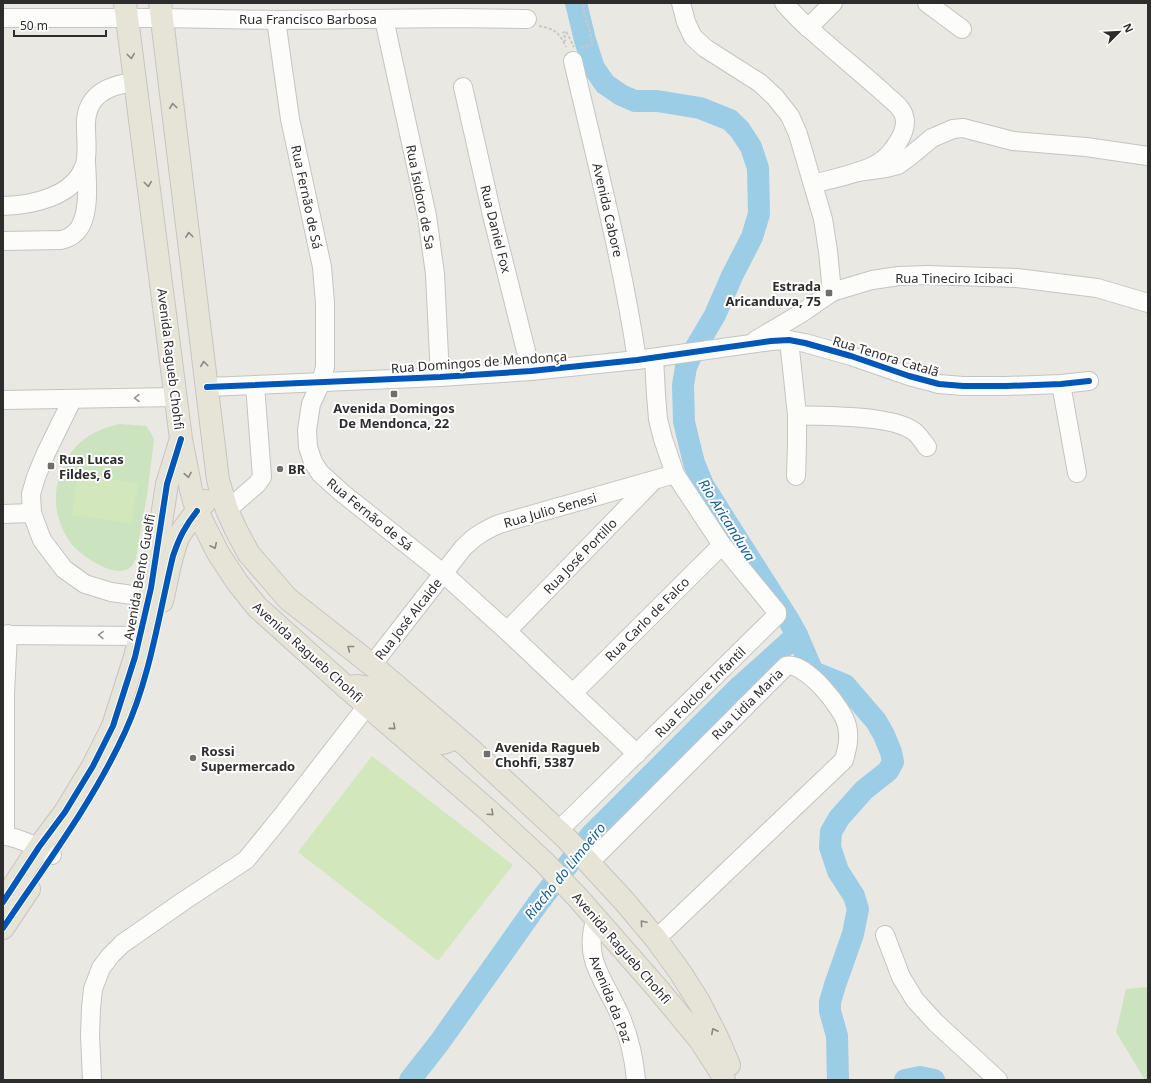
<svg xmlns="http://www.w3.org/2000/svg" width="1151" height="1083" viewBox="0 0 1151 1083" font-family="'Noto Sans',sans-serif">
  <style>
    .green { fill: #cbe3bf }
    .pitch { fill: #d3e7bc }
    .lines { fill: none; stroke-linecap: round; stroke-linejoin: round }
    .river { stroke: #9ccde6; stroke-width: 22 }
    .minor-casing { stroke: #c4c4c3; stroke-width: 20 }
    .major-casing { stroke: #c6c5c3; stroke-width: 24 }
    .path { stroke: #c8c8c8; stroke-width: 2; stroke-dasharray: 3 2; stroke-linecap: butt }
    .minor { stroke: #fcfcfb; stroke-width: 18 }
    .major { stroke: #e6e4d6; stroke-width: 22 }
    .cycleway-casing { stroke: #fff; stroke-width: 8 }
    .cycleway { stroke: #0057b8; stroke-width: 6 }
    .oneway { stroke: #8a8882 }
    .oneway2 { stroke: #949494 }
    .poi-dot { fill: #6f6e6d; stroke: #fff; stroke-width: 1.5 }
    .labels { text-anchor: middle; stroke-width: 4; stroke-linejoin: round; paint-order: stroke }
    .street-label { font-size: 13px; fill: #2d2d2d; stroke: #fff }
    .poi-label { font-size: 13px; font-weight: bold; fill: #2d2d2d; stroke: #fff; text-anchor: start }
    .water-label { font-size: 14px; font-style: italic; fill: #176096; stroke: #fff }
  </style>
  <rect width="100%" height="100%" fill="#eae8e3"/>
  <g class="green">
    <path d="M120,424L146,426L151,433L154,440L147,495L136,558C127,587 88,560 75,548C68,540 62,530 59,519C53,501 56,480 65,463C76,440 96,429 120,424Z"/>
    <path d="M1148,987V1080H1145L1116,1032L1126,989Z"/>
  </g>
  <g class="pitch">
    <path d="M77,476L138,483L132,523L72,515Z"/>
    <path d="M372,756L513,865L438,961L298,852Z"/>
  </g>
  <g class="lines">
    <g class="river">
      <path d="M576,3L585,40L594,68L605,84L621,95L635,101H657L700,108L730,120L740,130L751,147L758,168L759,214L752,237L732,276L715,315L692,354L686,367L683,385L684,422L694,463L703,485L788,619L797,635L813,672L845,685L876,721L884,735L891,752L893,762L888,771L864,790L839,818L831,832L830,847L838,871L854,896L858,909L853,934L835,985L830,1002V1011L837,1036L838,1080"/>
      <path d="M410,1080L439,1043L539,902L591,835L736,690L797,635"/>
      <path d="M905,1080L920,1077L934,1080"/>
    </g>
    <g class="minor-casing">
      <g id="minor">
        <path d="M681,3L686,22L693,37L705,48L760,83L775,97L790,116L798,134L823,219L828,251L832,292"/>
        <path d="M784,3C792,12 800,21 810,29C835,52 861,72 886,95C892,101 902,107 904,116C909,131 892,154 880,162C864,173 833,178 814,184"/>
        <path d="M927,3L962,29"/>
        <path d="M3,18H162L276,20L454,18L527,19"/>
        <path d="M384,19L427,216L435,274L440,377"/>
        <path d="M276,20L290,119L322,267L325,303V367L321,382L311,404L307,430L308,447L313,462L320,473L341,492L444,574L507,631L637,754"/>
        <path d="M808,28L833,3"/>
        <path d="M573,61C596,160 622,259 637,360"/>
        <path d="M463,87L492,215L531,371"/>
        <path d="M857,172L886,168L898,165L909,157L932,138L953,129L963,128L1013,141L1086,147L1148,156"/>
        <path d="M3,206C32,205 75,197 85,164C88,152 86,140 86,128C84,96 107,85 135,82"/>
        <path d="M3,241L61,240C66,239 71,237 75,233C91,219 87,181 86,162"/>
        <path d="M756,340L800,314L832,292L872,280L899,276L927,275L1017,278L1097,288L1148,303"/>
        <path d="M789,340L797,415V444L796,476"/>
        <path d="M1061,384L1077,473"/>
        <path d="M207,387L440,377L531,371L637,360L771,341L789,340L805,343L851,356L909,376L939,384L963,386H1006L1061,384L1089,381"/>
        <path d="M3,400L176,397"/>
        <path d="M72,400L46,453L36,477L31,494L32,513L42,540L64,569L85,584L111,592L161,599"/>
        <path d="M797,415C825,417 895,414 916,433C920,437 924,443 927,447"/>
        <path d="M227,510L257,484L262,477L255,385"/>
        <path d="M3,514L32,513"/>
        <path d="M507,631L652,482"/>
        <path d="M3,635L140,636"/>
        <path d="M372,665L463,548C475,536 483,531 499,524L675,474"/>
        <path d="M573,693L722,545"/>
        <path d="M558,831L777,615V612L722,545L675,474L663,439L658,419L656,395L654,358"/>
        <path d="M3,835C21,839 37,846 52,855"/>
        <path d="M5,836V693L8,634"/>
        <path d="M590,862L786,666C805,661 844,709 847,726C850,738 847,749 844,760L656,939"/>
        <path d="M596,918C582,959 604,979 620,1015C629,1036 634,1057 636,1080"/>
        <path d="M885,935L901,977L915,1000L936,1023L998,1080"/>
        <path d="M92,1080L90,1035L91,1008L93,989L101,968L110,956L122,944L185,900L246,860L281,817L367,706"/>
      </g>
    </g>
    <g class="major-casing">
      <g id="major">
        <path d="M125,3L181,439L191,490L197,511L218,553L237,582L257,607L346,687L489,811L544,862L579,899L657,988L700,1040L720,1071L724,1080"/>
        <path d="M160,3L218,480L227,510L236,530L249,554L288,599L372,665L468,747L566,838L625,902L656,939L680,972L699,1002L717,1037L729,1065"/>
        <path d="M162,601C167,581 170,558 178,538C185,524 196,513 206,501"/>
        <path d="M346,687L358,686L371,688L438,743H443L457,738"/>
        <path d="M3,902L39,847L65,812L93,766L113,726L135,657L151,588L167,484L180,442"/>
        <path d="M3,928L29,889"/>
      </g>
    </g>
    <g class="path">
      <path d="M539,26C555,29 559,32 566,47"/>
      <path d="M564,42L566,39L563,33L566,31L574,47"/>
      <path d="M581,48L593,44L582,3"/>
    </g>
    <use href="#minor" class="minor"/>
    <use href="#major" class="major"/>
    <g class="cycleway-casing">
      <g id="cycleway">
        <path d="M207,387L440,377L531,371L637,360L771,341L789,340L805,343L851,356L909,376L939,384L963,386H1006L1061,384L1089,381"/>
        <path d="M3,902L39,847L65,812L93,766L113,726L135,657L151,588L167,484L181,439"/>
        <path d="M3,928C46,864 93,802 125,732C150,678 159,614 173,556C179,538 185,526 197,511"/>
      </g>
    </g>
    <use href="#cycleway" class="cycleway"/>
  </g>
  <defs><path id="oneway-chevron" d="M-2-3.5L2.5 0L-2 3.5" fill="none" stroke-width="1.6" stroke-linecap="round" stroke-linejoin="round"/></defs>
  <g class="oneway">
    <use href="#oneway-chevron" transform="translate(131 56) rotate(83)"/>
    <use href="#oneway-chevron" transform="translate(173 106) rotate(-97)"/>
    <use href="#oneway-chevron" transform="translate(148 184) rotate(83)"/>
    <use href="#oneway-chevron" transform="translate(189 235) rotate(-97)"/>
    <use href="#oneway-chevron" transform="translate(204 364) rotate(-97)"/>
    <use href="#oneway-chevron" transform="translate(188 475) rotate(79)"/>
    <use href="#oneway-chevron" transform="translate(214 546) rotate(64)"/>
    <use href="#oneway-chevron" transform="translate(350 648) rotate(-142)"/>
    <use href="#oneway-chevron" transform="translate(393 727) rotate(41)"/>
    <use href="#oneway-chevron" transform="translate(491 813) rotate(42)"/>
    <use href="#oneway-chevron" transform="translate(643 923) rotate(-130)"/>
    <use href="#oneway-chevron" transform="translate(714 1031) rotate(-117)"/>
  </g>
  <g class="oneway2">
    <use href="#oneway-chevron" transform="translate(137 398) rotate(179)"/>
    <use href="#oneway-chevron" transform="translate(101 635) rotate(-179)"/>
  </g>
  <g class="poi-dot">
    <rect x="825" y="289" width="8" height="8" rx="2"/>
    <rect x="390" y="390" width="8" height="8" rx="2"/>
    <rect x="47" y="462" width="8" height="8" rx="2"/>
    <circle cx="280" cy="469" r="4"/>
    <rect x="483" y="750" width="8" height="8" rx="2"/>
    <circle cx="193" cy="758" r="4"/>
  </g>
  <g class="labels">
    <g class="street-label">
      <text x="308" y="24">Rua Francisco Barbosa</text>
      <text transform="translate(307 197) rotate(78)" y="5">Rua Fernão de Sá</text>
      <text transform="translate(421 197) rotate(79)" y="5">Rua Isidoro de Sa</text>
      <text transform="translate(608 210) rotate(77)" y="5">Avenida Cabore</text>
      <text transform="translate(496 229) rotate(76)" y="5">Rua Daniel Fox</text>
      <text x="954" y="283">Rua Tineciro Icibaci</text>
      <text transform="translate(886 356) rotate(17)" y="5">Rua Tenora Catalã</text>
      <text transform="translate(171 359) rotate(83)" y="5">Avenida Ragueb Chohfi</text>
      <text transform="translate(479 362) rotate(-4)" y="5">Rua Domingos de Mendonça</text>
      <text transform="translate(550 510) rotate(-16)" y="5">Rua Julio Senesi</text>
      <text transform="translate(370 514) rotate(39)" y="5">Rua Fernão de Sá</text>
      <text transform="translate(580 556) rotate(-46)" y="5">Rua José Portillo</text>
      <text transform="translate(139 577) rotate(-80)" y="5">Avenida Bento Guelfi</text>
      <text transform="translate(408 619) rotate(-52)" y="5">Rua José Alcaide</text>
      <text transform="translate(647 619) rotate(-45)" y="5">Rua Carlo de Falco</text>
      <text transform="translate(308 652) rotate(42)" y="5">Avenida Ragueb Chohfi</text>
      <text transform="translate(700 692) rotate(-45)" y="5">Rua Folclore Infantil</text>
      <text transform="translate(747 704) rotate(-45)" y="5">Rua Lidia Maria</text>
      <text transform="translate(622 948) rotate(49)" y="5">Avenida Ragueb Chohfi</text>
      <text transform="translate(611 999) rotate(68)" y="5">Avenida da Paz</text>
    </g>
    <g class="poi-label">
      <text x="821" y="291" text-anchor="end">Estrada<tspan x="821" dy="15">Aricanduva, 75</tspan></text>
      <text x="394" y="413" text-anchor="middle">Avenida Domingos<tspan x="394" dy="15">De Mendonca, 22</tspan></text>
      <text x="59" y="464">Rua Lucas<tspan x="59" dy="15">Fildes, 6</tspan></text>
      <text x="288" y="474">BR</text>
      <text x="495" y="752">Avenida Ragueb<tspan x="495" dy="15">Chohfi, 5387</tspan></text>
      <text x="201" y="756">Rossi<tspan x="201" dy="15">Supermercado</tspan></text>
    </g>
    <g class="water-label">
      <text transform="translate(727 520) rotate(58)" y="5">Rio Aricanduva</text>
      <text transform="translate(565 871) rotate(-51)" y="5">Riacho do Limoeiro</text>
    </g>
  </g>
  <rect width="1151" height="1083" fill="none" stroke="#2d2d2d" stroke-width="8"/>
  <g transform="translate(1119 32) rotate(66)" stroke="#ffffff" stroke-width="3" paint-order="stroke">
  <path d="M0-3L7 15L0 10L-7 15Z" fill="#2d2d2d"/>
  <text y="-6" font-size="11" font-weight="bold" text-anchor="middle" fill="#2d2d2d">N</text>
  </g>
  <path d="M14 30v6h92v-6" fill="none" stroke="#2d2d2d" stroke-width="2"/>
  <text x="20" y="30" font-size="12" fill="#2d2d2d" stroke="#ffffff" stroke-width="3" paint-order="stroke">50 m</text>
</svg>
